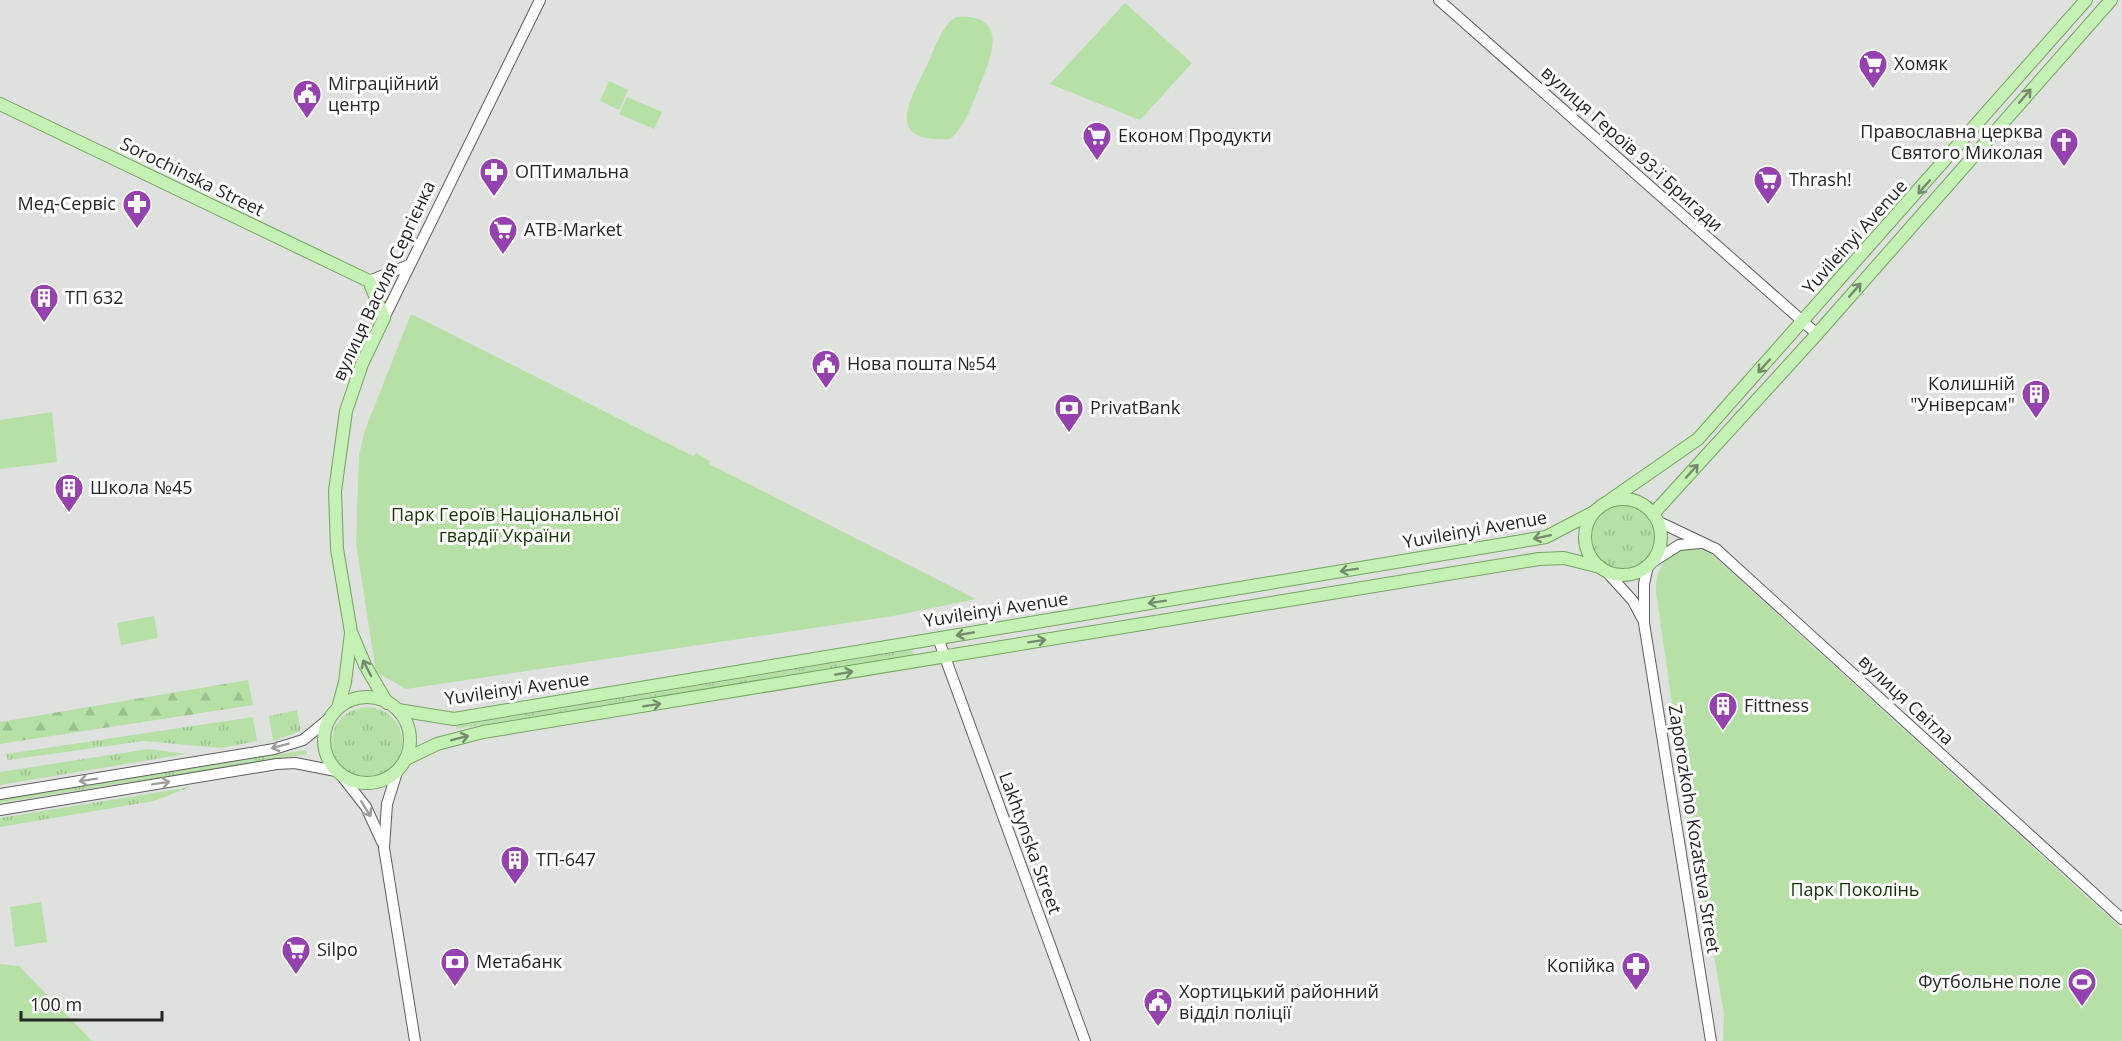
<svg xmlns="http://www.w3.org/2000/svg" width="2122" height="1041" viewBox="0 0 2122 1041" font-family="'Open Sans',sans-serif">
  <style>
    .grass { fill: url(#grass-tufts) }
    .forest { fill: url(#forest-firs) }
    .green { fill: #b6e0a6 }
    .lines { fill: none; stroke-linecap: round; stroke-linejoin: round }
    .secondary-casing { stroke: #5d5f5c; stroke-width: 12 }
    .primary-casing { stroke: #74a461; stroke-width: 14 }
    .secondary { stroke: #fff; stroke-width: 10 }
    .primary { stroke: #c5f1b4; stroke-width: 12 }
    .oneway { stroke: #748b6c }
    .oneway2 { stroke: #9c9d9c }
    .labels { text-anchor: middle; stroke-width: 6; stroke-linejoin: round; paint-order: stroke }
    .poi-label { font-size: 18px; fill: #242524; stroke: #fff; text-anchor: start }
    .street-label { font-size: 18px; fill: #242524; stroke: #fff }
    .park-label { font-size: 18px; fill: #133402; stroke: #fff }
  </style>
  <defs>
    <pattern id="grass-tufts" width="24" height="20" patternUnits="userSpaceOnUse" patternTransform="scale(1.5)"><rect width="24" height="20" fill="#b6e0a6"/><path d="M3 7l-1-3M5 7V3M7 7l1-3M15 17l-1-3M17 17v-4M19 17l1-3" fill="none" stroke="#9cc08f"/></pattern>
    <pattern id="forest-firs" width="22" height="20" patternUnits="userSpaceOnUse" patternTransform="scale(1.5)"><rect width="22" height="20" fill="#b6e0a6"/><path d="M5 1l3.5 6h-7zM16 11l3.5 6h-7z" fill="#9cc08f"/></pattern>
  </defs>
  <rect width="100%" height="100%" fill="#dfe1de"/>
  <g class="grass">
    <circle cx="1624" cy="537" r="34"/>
    <path d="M912,650L914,655L456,729V726Z"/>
    <circle cx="367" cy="742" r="35"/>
    <path d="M297,710L301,731L273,741L269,716Z"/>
    <path d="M253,717L257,741L221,748L143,741L8,760L6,754Z"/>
    <path d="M148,749L186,754L0,785V772Z"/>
    <path d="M306,750L307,754L0,803V799Z"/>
    <path d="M190,787L154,801L0,827V818Z"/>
  </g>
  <path class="forest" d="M248,680L253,705L0,744V722Z"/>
  <g class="green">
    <path d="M1125,3L1192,63L1140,120L1050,84Z"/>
    <path d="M956,17C1010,13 992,57 979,87C972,105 965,127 950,139C884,143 909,102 927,65C935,49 941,26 956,17Z"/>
    <path d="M609,81L628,90L619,110L600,101Z"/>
    <path d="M627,97L662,112L654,129L619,114Z"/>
    <path d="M411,314L693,456L696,453L710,461L709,464L976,599L893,616L406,689L376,672L356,544L359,455L365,430Z"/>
    <path d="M52,412L57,462L0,469V420Z"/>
    <path d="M1683,548L1707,550L2122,929V1041H1723L1724,1013L1679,752L1656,592C1656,569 1663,558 1683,548Z"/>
    <path d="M154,616L158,638L121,645L117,623Z"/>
    <path d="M41,902L47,942L15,947L10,907Z"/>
    <path d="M0,964L19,966L92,1041H0Z"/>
  </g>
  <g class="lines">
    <g class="secondary-casing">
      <g id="secondary">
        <path d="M1439,0L1817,334"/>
        <path d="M369,281L409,265"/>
        <path d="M384,318L540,0"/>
        <path d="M1657,521L1716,549L2122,919"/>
        <path d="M1651,563L1679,545L1700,543"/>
        <path d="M1648,566L1644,584V623L1711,1041"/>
        <path d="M1606,571L1633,601L1643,620"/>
        <path d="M938,638L1085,1041"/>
        <path d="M398,769L387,804L384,848L415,1041"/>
        <path d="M341,775L366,807L382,842"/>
        <path d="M0,794L274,749L303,740L330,718"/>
        <path d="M0,810L277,764L295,763L336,771"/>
      </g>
    </g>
    <g class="primary-casing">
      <g id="primary">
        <path d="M0,104L369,281L384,318L362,364L346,411L335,491L337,549L351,632L365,665L387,703"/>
        <circle cx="1623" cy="537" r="38"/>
        <path d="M1606,503L1698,439L2086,0"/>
        <path d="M1653,514L1817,334L2111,0"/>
        <circle cx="367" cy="740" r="43"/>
        <path d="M338,708L345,682L351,633"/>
        <path d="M398,710L454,719L1546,537L1594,512"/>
        <path d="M406,759L437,744L483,732L1539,559L1564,558L1600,567"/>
      </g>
    </g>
    <use href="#secondary" class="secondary"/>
    <use href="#primary" class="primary"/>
  </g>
  <defs><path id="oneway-shaft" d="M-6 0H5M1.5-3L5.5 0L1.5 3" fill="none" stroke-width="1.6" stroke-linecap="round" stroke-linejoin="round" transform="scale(1.5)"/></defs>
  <g class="oneway">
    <use href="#oneway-shaft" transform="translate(2025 96) rotate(-49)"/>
    <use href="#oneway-shaft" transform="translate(1924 187) rotate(131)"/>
    <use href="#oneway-shaft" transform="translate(1855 290) rotate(-49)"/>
    <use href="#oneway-shaft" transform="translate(1764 366) rotate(132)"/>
    <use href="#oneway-shaft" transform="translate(1692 471) rotate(-48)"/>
    <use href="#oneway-shaft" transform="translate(1542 537) rotate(168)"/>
    <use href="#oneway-shaft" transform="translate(1349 570) rotate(171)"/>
    <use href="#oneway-shaft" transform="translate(1157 602) rotate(171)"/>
    <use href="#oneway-shaft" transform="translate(965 634) rotate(170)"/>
    <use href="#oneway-shaft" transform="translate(1037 641) rotate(-9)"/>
    <use href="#oneway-shaft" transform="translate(367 668) rotate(-117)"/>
    <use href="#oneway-shaft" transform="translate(844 673) rotate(-10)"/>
    <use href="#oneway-shaft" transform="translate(652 705) rotate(-9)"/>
    <use href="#oneway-shaft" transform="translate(460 738) rotate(-14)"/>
  </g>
  <g class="oneway2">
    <use href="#oneway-shaft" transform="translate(280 746) rotate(165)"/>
    <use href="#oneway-shaft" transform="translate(88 780) rotate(171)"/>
    <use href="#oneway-shaft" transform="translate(161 783) rotate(-9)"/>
    <use href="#oneway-shaft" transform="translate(366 809) rotate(58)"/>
  </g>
  <defs>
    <g id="supermarket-pin" transform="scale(1.5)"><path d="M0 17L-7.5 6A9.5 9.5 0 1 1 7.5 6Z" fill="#9541b0" stroke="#fff"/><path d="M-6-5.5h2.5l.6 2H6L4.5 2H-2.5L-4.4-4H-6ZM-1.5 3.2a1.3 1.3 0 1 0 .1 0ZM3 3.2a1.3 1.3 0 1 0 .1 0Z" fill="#fff"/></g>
    <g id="civic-pin" transform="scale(1.5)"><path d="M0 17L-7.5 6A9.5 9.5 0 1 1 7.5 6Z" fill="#9541b0" stroke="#fff"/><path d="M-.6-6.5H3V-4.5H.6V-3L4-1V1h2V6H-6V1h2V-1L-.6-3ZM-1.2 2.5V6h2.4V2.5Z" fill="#fff"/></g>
    <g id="church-pin" transform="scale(1.5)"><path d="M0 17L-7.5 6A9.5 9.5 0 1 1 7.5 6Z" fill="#9541b0" stroke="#fff"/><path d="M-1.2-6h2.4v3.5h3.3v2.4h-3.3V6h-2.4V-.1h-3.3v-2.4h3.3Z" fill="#fff"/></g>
    <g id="pharmacy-pin" transform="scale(1.5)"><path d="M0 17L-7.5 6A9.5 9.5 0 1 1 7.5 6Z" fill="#9541b0" stroke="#fff"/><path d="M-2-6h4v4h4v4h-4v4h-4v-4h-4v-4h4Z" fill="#fff"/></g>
    <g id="building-pin" transform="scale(1.5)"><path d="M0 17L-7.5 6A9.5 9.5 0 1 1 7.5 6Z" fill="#9541b0" stroke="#fff"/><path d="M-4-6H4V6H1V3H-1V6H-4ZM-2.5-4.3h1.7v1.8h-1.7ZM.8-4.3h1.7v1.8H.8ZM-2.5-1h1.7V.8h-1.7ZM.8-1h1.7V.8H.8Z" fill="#fff"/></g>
    <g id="bank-pin" transform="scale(1.5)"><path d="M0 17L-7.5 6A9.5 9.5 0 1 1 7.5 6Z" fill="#9541b0" stroke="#fff"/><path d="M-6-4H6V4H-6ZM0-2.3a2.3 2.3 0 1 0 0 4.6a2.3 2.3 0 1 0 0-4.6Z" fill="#fff"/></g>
    <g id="stadium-pin" transform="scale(1.5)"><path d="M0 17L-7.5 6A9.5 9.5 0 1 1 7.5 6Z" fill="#9541b0" stroke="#fff"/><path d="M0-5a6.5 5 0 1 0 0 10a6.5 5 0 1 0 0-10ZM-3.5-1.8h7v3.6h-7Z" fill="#fff"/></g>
  </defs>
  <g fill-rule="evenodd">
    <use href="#supermarket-pin" x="1873" y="64"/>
    <use href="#civic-pin" x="307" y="94"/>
    <use href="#supermarket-pin" x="1097" y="136"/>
    <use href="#church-pin" x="2064" y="142"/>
    <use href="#pharmacy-pin" x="494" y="172"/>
    <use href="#supermarket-pin" x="1768" y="180"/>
    <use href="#pharmacy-pin" x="137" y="204"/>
    <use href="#supermarket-pin" x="503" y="230"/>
    <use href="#building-pin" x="44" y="298"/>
    <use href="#civic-pin" x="826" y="364"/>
    <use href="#building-pin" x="2036" y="394"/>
    <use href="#bank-pin" x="1069" y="408"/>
    <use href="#building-pin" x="69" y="488"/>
    <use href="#building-pin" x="1723" y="706"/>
    <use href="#building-pin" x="515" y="860"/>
    <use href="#supermarket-pin" x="296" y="950"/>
    <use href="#bank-pin" x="455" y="962"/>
    <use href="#pharmacy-pin" x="1636" y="966"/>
    <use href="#stadium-pin" x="2082" y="982"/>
    <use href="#civic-pin" x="1158" y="1002"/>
  </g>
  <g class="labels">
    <g class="poi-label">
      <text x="1894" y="70">Хомяк</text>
      <text x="328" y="90">Міграційний<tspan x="328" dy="21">центр</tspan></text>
      <text x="2043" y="138" text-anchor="end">Православна церква<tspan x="2043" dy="21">Святого Миколая</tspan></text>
      <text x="1118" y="142">Економ Продукти</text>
      <text x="515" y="178">ОПТимальна</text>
      <text x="1789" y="186">Thrash!</text>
      <text x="116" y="210" text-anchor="end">Мед-Сервіс</text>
      <text x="524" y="236">ATB-Market</text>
      <text x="65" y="304">ТП 632</text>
      <text x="847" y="370">Нова пошта №54</text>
      <text x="2015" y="390" text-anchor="end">Колишній<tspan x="2015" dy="21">"Універсам"</tspan></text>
      <text x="1090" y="414">PrivatBank</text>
      <text x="90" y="494">Школа №45</text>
      <text x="1744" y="712">Fittness</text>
      <text x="536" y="866">ТП-647</text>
      <text x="317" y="956">Silpo</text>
      <text x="476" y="968">Метабанк</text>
      <text x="1615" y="972" text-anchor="end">Копійка</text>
      <text x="2061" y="988" text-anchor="end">Футбольне поле</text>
      <text x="1179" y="998">Хортицький районний<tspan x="1179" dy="21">відділ поліції</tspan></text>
    </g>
    <g class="street-label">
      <text transform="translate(1632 149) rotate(42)" y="6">вулиця Героїв 93-ї Бригади</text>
      <text transform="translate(192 177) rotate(26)" y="6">Sorochinska Street</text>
      <text transform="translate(1855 237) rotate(-48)" y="6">Yuvileinyi Avenue</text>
      <text transform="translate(384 281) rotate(-65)" y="6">вулиця Василя Сергієнка</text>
      <text transform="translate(1475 530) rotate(-10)" y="6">Yuvileinyi Avenue</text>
      <text transform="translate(996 610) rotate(-9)" y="6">Yuvileinyi Avenue</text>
      <text transform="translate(517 689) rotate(-8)" y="6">Yuvileinyi Avenue</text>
      <text transform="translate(1906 700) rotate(43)" y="6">вулиця Світла</text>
      <text transform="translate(1694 829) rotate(81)" y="6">Zaporozkoho Kozatstva Street</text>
      <text transform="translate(1030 843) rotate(70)" y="6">Lakhtynska Street</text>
    </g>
    <g class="park-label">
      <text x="505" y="521">Парк Героїв Національної<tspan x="505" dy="21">гвардії України</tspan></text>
      <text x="1855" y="896">Парк Поколінь</text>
    </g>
  </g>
  <path d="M21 1011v9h141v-9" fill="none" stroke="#242524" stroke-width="3"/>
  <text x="30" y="1011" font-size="18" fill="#242524" stroke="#ffffff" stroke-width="4.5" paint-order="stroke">100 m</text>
</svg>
